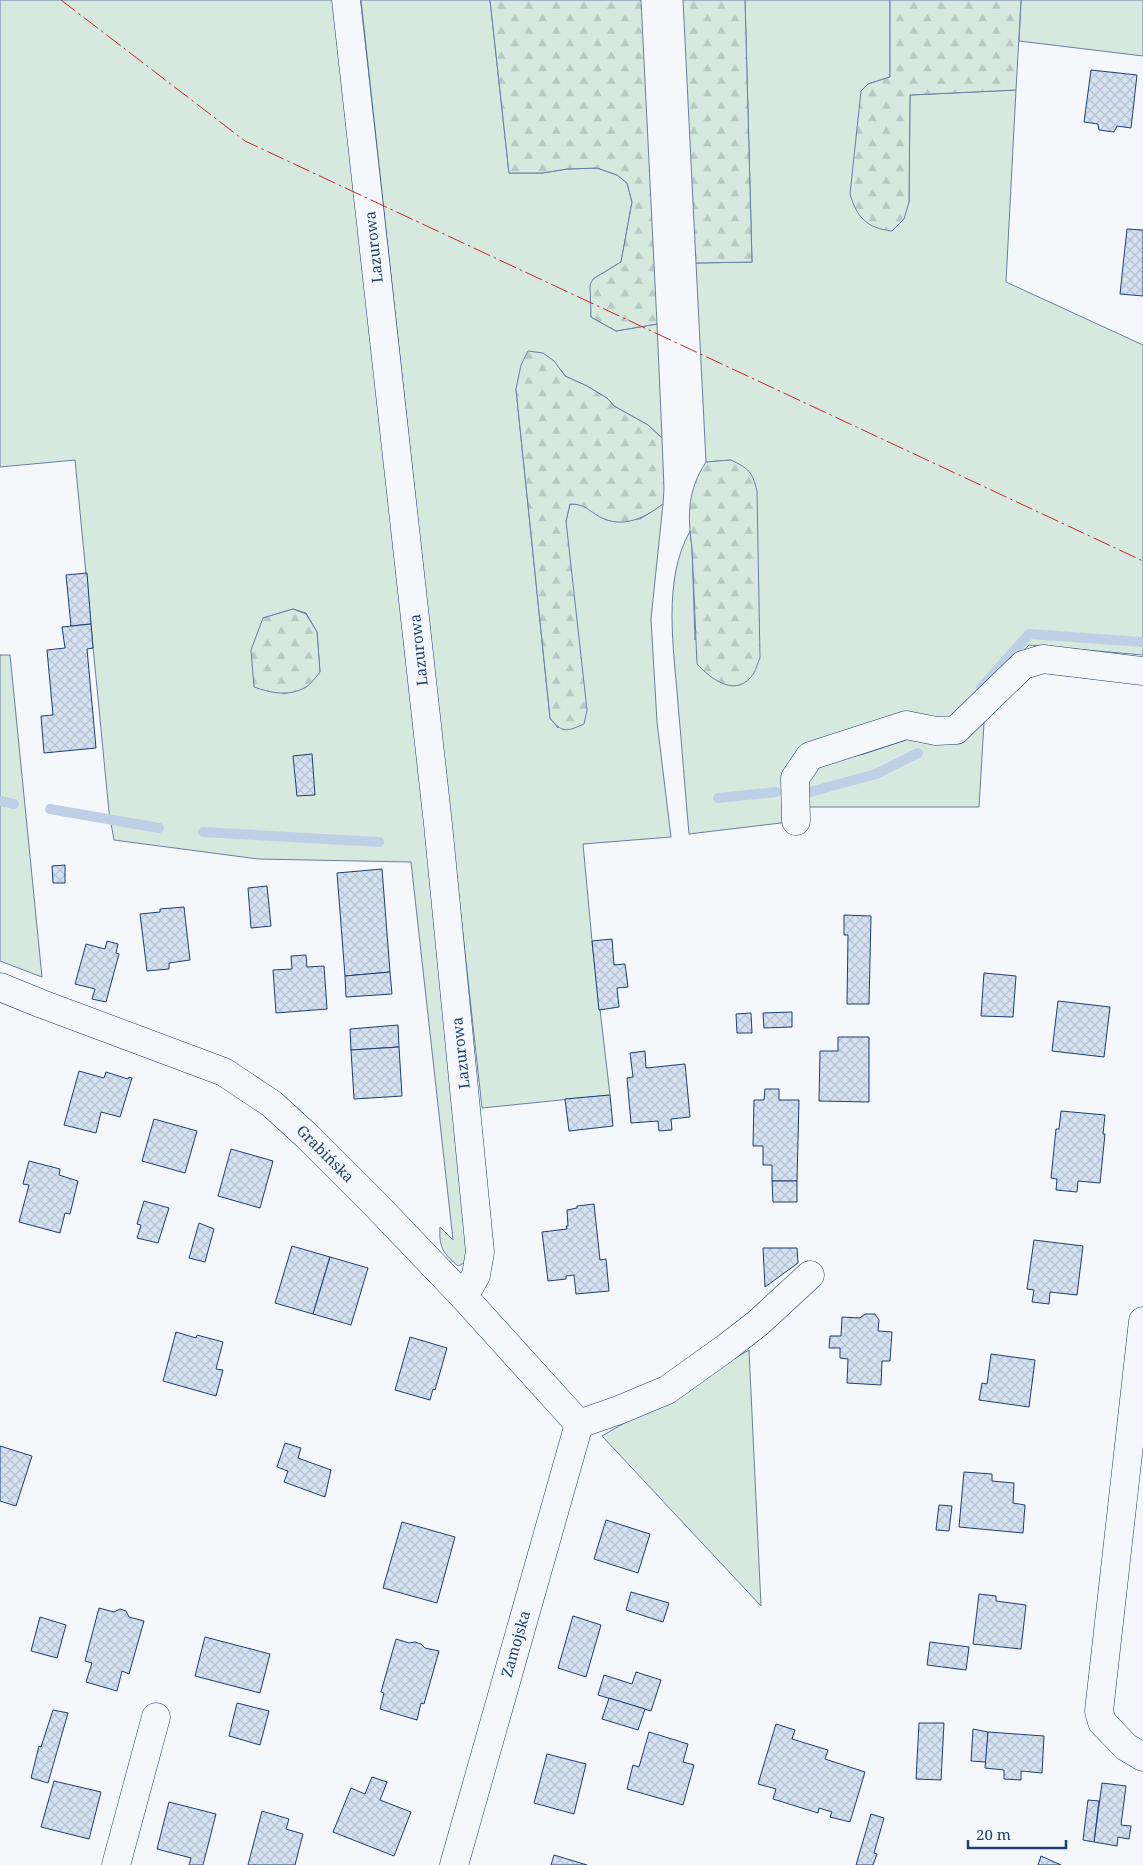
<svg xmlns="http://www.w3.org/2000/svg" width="1143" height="1865" viewBox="0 0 1143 1865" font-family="'Noto Serif',serif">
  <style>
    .grass { fill: #d7e8df; stroke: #687fa3; fill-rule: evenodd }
    .forest { fill: url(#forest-firs); stroke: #687fa3 }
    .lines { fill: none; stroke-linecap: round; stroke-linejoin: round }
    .stream { stroke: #bed0e5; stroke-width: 10 }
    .building { fill: url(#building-cross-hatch); stroke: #1d3f73 }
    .minor-casing { stroke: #1d3f73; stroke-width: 29 }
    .minor { stroke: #f4f7fb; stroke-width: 28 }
    .power { stroke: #c62828; stroke-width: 1; stroke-dasharray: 18 4 2.5 4; stroke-linecap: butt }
    .labels { text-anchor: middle; stroke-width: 4; stroke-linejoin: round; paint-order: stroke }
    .street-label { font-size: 15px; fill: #1d3f73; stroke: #f4f7fb }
  </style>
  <defs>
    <pattern id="forest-firs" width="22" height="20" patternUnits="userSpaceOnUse" patternTransform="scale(1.25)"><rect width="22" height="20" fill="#d7e8df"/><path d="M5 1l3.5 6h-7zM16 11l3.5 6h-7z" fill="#b8c8c3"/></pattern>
    <pattern id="building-cross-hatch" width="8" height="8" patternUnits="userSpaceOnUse" patternTransform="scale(1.25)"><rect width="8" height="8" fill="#d5e0f0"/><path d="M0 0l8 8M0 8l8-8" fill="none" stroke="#b6c1d1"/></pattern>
  </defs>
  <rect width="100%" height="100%" fill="#f4f7fb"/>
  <g class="grass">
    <path d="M0,0H339L412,686L468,1257L464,1263L458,1266C442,1252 439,1247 440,1227L453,1240L411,862L258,859L114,840L109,812L75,460L0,467ZM293,609L306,613L317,632L320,672L306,687L283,694L263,618Z"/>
    <path d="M361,0H490L509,173H542L567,169L597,168L617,175L627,183L632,202L621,262L593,279L591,317L616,331L657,324L662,438L648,425L614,406L607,398L587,386L565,376L561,370L516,389L550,718L558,728L566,521L570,504L583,505L606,520L640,519L663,504L651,619L657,722L671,837L583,844L592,941L610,1095L482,1108Z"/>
    <path d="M745,0H890V77L868,84L909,202L910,95L1016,90L1006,282L1143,345V655L1029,645L959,718L798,751L789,822L689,834C685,790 682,747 678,704C674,649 662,581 690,531L692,547L695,640L731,460L706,462L696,263L752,262Z"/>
    <path d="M1021,0H1143V56L1019,41Z"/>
    <path d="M0,655H10L42,977L0,961Z"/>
    <path d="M984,723L979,807H806L810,771L834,761L864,754L912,738L959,741Z"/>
    <path d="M749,1350L761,1606L602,1436Z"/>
  </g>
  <g class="forest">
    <path d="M490,0H641L657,324L616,331L591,317L590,285L593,279L621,262L632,202L627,183L617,175L597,168L567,169L542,173H509Z"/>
    <path d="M683,0H745L752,262L696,263Z"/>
    <path d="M890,0H1021L1016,90L910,95L909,202L904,219L892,231C867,228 857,218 850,194L861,91L868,84L890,77Z"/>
    <path d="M528,351L543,353L554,361L565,376L587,386L607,398L614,406L648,425L662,438L664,489L663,504C642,520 619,530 595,514C586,508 582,504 570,504L566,521L587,710L584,724C566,732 562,733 550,718L516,389L521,365Z"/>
    <path d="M731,460C749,469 752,471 757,491L760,658C758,662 756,669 754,673C737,699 712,680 697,664L692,547C687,515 688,489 706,462Z"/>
    <path d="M293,609L306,614L317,632L320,672C316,677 311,684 306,687C289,697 271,693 254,687L251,650L263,618Z"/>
  </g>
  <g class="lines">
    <g class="stream">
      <path d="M981,688L1029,634L1143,642"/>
      <path d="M810,792L876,774L918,753"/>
      <path d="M718,798L776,792"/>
      <path d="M0,801L14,804"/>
      <path d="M50,809L159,828"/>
      <path d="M203,832L379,842"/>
    </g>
  </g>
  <g class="building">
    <path d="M1091,70L1137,75L1131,128L1117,126L1114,132L1099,130L1098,124L1084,122Z"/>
    <path d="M1127,229L1143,230V296L1120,294Z"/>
    <path d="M87,573L91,624L71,626L66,575Z"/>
    <path d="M91,624L93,648L87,649L96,748L44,753L41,716L53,715L47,650L65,648L62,627Z"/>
    <path d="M312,754L315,795L297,796L293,756Z"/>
    <path d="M65,865V883H53L52,866Z"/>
    <path d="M382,869L390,972L345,976L337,873Z"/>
    <path d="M267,886L271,926L251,928L248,888Z"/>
    <path d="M184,907L190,960L169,963V969L147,971L140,914L160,912V909Z"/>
    <path d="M844,915L871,916L869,1004H847L848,935H844Z"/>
    <path d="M612,939L614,965L625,964L628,987L617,988L619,1007L599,1010L592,941Z"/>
    <path d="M107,941L118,944L116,953L119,954L106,1002L92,999L95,989L75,984L86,944L105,949Z"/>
    <path d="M306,955L307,967L324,966L327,1009L276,1013L273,970L292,969L291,956Z"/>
    <path d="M390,972L392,994L346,997L345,976Z"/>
    <path d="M984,973L1016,976L1013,1017L981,1016Z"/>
    <path d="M1058,1001L1110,1007L1104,1057L1052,1051Z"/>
    <path d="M792,1012V1027L764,1028L763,1013Z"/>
    <path d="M751,1013L752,1033H737L736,1014Z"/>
    <path d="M398,1025L399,1047L351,1050L350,1029Z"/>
    <path d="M838,1037H869V1102L819,1101L820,1051H838Z"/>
    <path d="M399,1047L402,1096L354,1099L351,1050Z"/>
    <path d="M645,1051L646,1068L685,1064L690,1117L671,1119L672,1130L659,1131L658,1121L631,1123L627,1078L633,1077L630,1053Z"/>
    <path d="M79,1071L104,1078L106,1072L128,1079L129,1077L132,1078L120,1117L101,1112L96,1133L64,1125Z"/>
    <path d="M765,1089H779V1100H799L797,1181H772V1165H763V1146H753L754,1100H764Z"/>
    <path d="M610,1095L613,1126L569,1131L565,1099Z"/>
    <path d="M1061,1111L1105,1115L1103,1134H1105L1100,1183L1078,1181L1077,1192L1056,1190L1057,1179L1051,1178L1056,1129H1059Z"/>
    <path d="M154,1119L197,1131L185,1173L142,1161Z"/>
    <path d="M231,1149L273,1161L260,1208L218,1196Z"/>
    <path d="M29,1161L60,1169L59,1175L78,1181L70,1214L65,1213L60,1233L19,1222L29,1185L23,1184Z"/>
    <path d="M772,1181H797V1202H773Z"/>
    <path d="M144,1201L169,1208L158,1243L137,1238L141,1225L137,1224Z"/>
    <path d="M594,1204L600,1260L606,1259L609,1291L576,1294L574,1275L566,1276V1279L548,1281L542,1232L567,1229L566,1226H568L567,1210L577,1208V1206Z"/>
    <path d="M199,1223L214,1229L205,1262L189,1258Z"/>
    <path d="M1034,1240L1083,1246L1077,1295L1050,1292L1049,1304L1032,1302L1034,1290L1027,1289Z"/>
    <path d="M292,1246L330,1257L313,1314L275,1303Z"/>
    <path d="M763,1248H797L798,1263L765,1287Z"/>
    <path d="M330,1257L368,1268L351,1325L313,1314Z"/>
    <path d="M865,1314H875L879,1320L878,1331L892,1332L890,1361H882L881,1385L847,1383L848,1359L840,1358V1348H829L830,1336H841L842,1317L860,1318Z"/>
    <path d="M176,1332L196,1338L197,1335L223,1342L216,1369L223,1370L216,1396L163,1381Z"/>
    <path d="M410,1337L447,1348L435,1390L433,1389L430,1400L395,1390Z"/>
    <path d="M991,1354L1035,1360L1029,1407L979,1400L982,1383L987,1384Z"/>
    <path d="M285,1443L301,1448L298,1458L331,1470L325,1497L284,1482L288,1471L277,1467Z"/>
    <path d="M0,1446L32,1456L16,1506L0,1501Z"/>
    <path d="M964,1472L992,1474V1481L1014,1483L1013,1503L1025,1505L1023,1533L959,1527Z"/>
    <path d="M939,1505L952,1506L949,1531L936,1530Z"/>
    <path d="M606,1520L650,1534L638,1573L594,1559Z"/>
    <path d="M402,1522L455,1537L437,1603L383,1588Z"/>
    <path d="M631,1592L669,1603L663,1622L626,1610Z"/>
    <path d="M979,1594L996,1596V1601L1026,1605L1021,1649L973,1644Z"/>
    <path d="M99,1608L114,1612L120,1609L126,1611L129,1617L144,1621L129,1674L122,1671L117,1691L86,1682L92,1663L85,1661Z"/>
    <path d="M573,1616L601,1625L586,1677L558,1668Z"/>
    <path d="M40,1617L66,1625L57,1658L31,1651Z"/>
    <path d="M205,1637L270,1654L260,1693L195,1676Z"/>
    <path d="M396,1639L409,1643L415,1642L421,1644L425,1648L439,1651L424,1704L421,1703L417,1720L380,1709L384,1693L381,1692Z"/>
    <path d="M930,1642L969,1647L966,1670L927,1665Z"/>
    <path d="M636,1672L661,1680L651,1711L598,1695L604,1675L632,1684Z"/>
    <path d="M609,1698L645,1709L638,1730L602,1719Z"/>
    <path d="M237,1703L269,1711L260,1745L229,1736Z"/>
    <path d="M53,1710L68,1713L48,1783L31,1778L39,1746L41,1747Z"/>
    <path d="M919,1723H944L941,1780L916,1779Z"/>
    <path d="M776,1724L795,1730L792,1739L828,1750L825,1759L865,1772L850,1822L830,1817L832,1812L819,1808L818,1813L773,1799L776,1789L758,1784Z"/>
    <path d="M973,1729L988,1732L986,1762L971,1761Z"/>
    <path d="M649,1732L688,1744L683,1762L694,1765L683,1805L627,1789L633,1765L639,1767Z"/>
    <path d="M988,1732L1044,1736L1042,1773L1021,1771V1780L1004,1779V1770L985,1768Z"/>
    <path d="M547,1754L586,1764L574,1814L534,1803Z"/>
    <path d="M372,1777L387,1782L380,1800L411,1812L394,1856L333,1832L351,1788L365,1794Z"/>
    <path d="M54,1781L101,1792L89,1839L41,1827Z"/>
    <path d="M1102,1783L1126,1786L1121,1825L1131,1826L1129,1839L1118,1837L1117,1846L1094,1842Z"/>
    <path d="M1088,1800L1099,1801L1094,1842L1083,1840Z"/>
    <path d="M169,1802L216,1814L203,1865H189L191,1858L157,1849Z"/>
    <path d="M262,1811L289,1819L286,1829L303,1834L295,1865H248Z"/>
    <path d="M871,1814L884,1818L874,1853L877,1854L873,1865H856Z"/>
    <path d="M554,1855L587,1865H551Z"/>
    <path d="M1041,1856L1061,1865H1038Z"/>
  </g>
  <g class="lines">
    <g class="minor-casing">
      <g id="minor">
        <path d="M346,0L438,824L480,1252L476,1275L464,1297"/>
        <path d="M796,821L795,778L810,756L906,725L936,731L956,730L1023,665L1043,659L1143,671"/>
        <path d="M0,987L42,1004L224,1072L272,1104L308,1137L375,1204L464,1297L579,1424"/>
        <path d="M1143,1321L1099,1711L1102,1722L1126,1747L1143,1757"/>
        <path d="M579,1424L619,1410L667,1390L727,1347L758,1323L810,1275"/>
        <path d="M116,1865L156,1717"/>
        <path d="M454,1865L579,1424"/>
      </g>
    </g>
    <use href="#minor" class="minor"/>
    <path class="power" d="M61,0L245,141L1143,561"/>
  </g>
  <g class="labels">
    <g class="street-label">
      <text transform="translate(374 247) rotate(-96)" y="5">Lazurowa</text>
      <text transform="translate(419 650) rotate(-96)" y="5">Lazurowa</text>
      <text transform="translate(461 1053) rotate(-96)" y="5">Lazurowa</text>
      <text transform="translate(325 1154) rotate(45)" y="5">Grabińska</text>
      <text transform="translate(516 1644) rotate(-74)" y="5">Zamojska</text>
    </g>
  </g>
  <path d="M968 1840v8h98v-8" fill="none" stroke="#1d3f73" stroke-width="2.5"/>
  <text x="976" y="1840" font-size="15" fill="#1d3f73" stroke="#f4f7fb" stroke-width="4" paint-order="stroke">20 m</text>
</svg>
